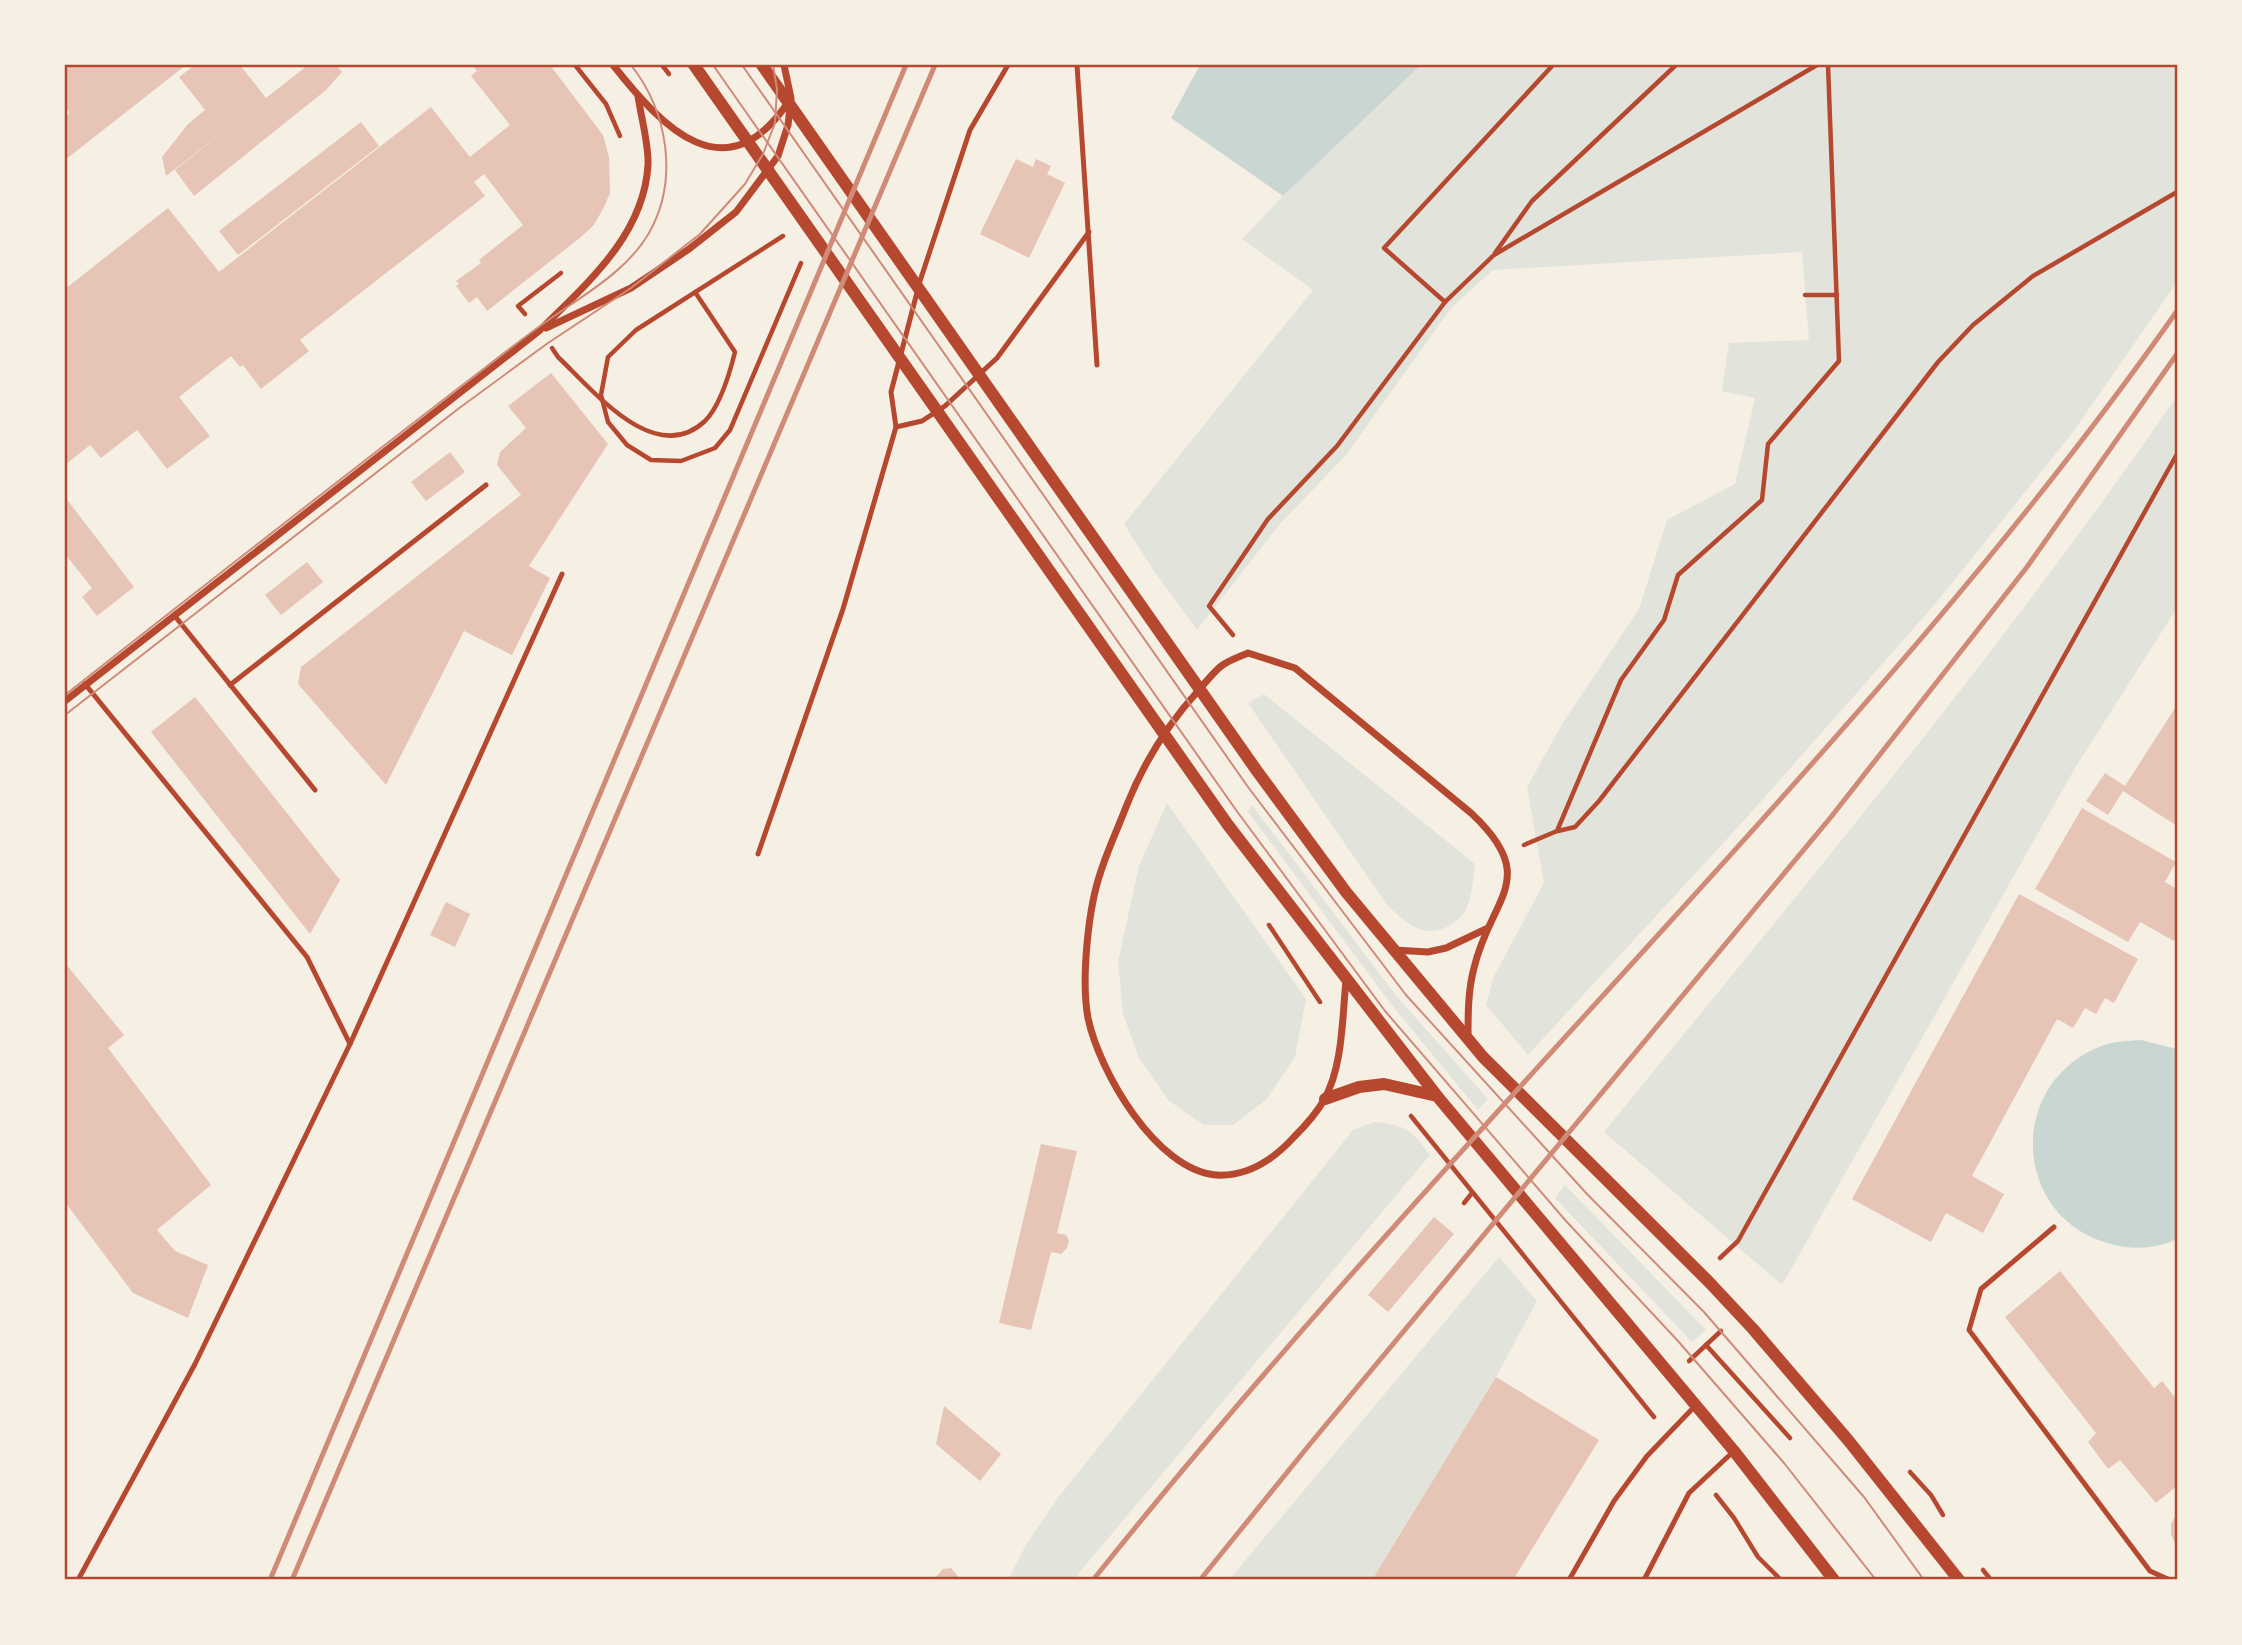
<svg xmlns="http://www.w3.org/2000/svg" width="2242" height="1645" viewBox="0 0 2242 1645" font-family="Commissioner,sans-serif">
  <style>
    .green { fill: #e2e4dc }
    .water { fill: #c9d6d2 }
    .building { fill: #e6c5b7 }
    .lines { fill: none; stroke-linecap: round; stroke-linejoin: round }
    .path { stroke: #b5482f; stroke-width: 4.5 }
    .service { stroke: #b5482f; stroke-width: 5 }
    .minor { stroke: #b5482f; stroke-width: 7 }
    .tertiary { stroke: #b5482f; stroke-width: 12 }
    .tram { stroke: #cf8b77; stroke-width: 2 }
    .rail { stroke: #cf8b77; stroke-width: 5 }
    .neatline { fill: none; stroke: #b5482f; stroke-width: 2.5 }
  </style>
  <rect width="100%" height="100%" fill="#f6efe4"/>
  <g class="green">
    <path d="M1421,65H2177V282L2073,432L1936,603L1749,815L1528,1055L1486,1005L1494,976L1544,883L1527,787L1564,721L1639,609L1667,520L1735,484L1755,398L1722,391L1729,343L1809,340L1802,252L1493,270L1451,308L1346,455L1279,525L1197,630L1154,571L1124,524L1313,290L1242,239L1283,196Z"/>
    <path d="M2177,396V608L2075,768L1782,1285L1604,1132C1800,891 2001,652 2177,396Z"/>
    <path d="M1264,694L1475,864C1473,880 1472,897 1465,912C1462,917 1457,920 1453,923C1427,942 1407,924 1387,905L1248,703Z"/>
    <path d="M1167,803L1306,999L1295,1057L1266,1100L1233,1125H1204L1169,1101L1139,1058L1123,1014L1118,962L1139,866Z"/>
    <path d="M1252,805L1398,998L1488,1099L1478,1110L1391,1004L1248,812Z"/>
    <path d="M1374,1122C1406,1125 1411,1129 1430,1155L1073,1580H1008L1026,1545L1057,1499L1353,1130Z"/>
    <path d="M1565,1185L1706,1330L1692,1342L1555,1198Z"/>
    <path d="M1499,1257L1537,1301L1496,1377L1372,1580H1229Z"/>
  </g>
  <g class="water">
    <path d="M1200,65H1421L1283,196L1171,118Z"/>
    <path d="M2141,1040L2177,1049V1239C2158,1248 2135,1250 2115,1245C2011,1222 2004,1081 2104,1045C2115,1041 2129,1041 2141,1040Z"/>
  </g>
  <g class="building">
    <path d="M65,65H186L65,160V117L70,113L65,107Z"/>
    <path d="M195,65H240L266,98L308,65H336L342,72L326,90L194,196L175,170L227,129L166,176L162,157L188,124L205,110L179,77Z"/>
    <path d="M472,65H550L603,135L609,157L610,193L604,207L594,225L581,237L487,311L477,297L469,303L456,286L459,284L456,281L481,263L479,260L523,225L484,174L474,182L485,196L300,340L309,351L261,389L243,365L240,367L231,356L179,397L210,436L167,469L137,430L101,458L90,445L65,465V289L168,208L219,272L431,107L470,157L510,125L471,76L477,71Z"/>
    <path d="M361,122L379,146L238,255L219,231Z"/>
    <path d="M1016,159L1033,167L1036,159L1051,166L1047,174L1065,183L1029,258L980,234Z"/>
    <path d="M551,373L608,444L529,566L550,578L512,655L464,631L386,785L298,684L301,667L521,495L497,465L500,452L526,428L508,406Z"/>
    <path d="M450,452L465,472L426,501L411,482Z"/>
    <path d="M65,497L134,587L97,616L82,597L92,588L65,554Z"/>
    <path d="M307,562L323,582L281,615L265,595Z"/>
    <path d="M195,697L340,880L310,934L151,732Z"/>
    <path d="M2177,705V826L2123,791L2108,815L2086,801L2105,773L2125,786Z"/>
    <path d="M2082,808L2176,862L2165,882L2177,889V935L2174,941L2140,922L2128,942L2035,889Z"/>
    <path d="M2019,894L2138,959L2114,1003L2105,998L2096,1014L2085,1008L2073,1028L2057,1019L1972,1176L2004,1194L1983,1233L1946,1213L1931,1242L1852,1199Z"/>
    <path d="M446,902L470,914L455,947L430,935Z"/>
    <path d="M65,963L124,1035L108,1048L211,1185L157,1230L175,1251L208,1265L188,1318L133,1293L65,1202Z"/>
    <path d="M1041,1144L1077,1151L1057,1233L1066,1235L1069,1241L1067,1248L1061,1254L1051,1252L1031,1330L999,1323Z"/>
    <path d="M1434,1217L1454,1234L1388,1312L1368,1295Z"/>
    <path d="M2060,1271L2154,1388L2162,1381L2177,1400V1486L2156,1503L2120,1460L2108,1469L2088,1442L2096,1433L2005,1317Z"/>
    <path d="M1496,1377L1599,1440L1513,1580H1372Z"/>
    <path d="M944,1406L1001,1454L980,1481L936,1444Z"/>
    <path d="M2177,1511V1548L2171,1534V1525Z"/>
    <path d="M951,1568L961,1580H933L943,1569Z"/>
  </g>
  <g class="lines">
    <g class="path">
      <path d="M575,65L606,104L620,136"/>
      <path d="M662,65L669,74"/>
      <path d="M783,236L636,330L608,357L601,395L608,422L627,445L651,460L681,461L715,448L730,430L801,263"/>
      <path d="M1495,253L1532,201L1676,65"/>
      <path d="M1805,295H1837"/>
      <path d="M1445,302L1384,248L1553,65"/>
      <path d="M525,314L518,306L561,273"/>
      <path d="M552,348L558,357C593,390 655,468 705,421C720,406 730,372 735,352L695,292"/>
      <path d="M1233,635L1209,606L1268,519L1337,446L1445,302L1494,255L1817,65"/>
      <path d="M1558,831L1575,827L1599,801L1938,362L1973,325L2033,276L2177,192"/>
      <path d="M1524,845L1557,831L1621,680L1664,620L1678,575L1762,500L1768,444L1839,361L1828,65"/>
      <path d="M1269,925L1320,1002"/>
      <path d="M1411,1116L1654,1417"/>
      <path d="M1464,1203L1472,1193"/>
      <path d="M1720,1258L1738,1241L2177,454"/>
      <path d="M1706,1345L1790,1438"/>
      <path d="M1689,1361L1721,1331"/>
      <path d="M1910,1472L1931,1495L1943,1515"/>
      <path d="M1716,1495L1734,1518L1758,1557L1781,1580"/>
      <path d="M1983,1570L1991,1580"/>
    </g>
    <g class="service">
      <path d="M1008,65L970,130L920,281L891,392L896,427L922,421L945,406L997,358L1089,232"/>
      <path d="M1077,65L1097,365"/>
      <path d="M174,615L315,790"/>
      <path d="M85,684L307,957L350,1044"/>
      <path d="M230,685L486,485"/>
      <path d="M758,854L843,609L896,427"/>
      <path d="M2054,1227L1981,1289L1969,1330L2150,1571L2170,1580"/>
      <path d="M78,1580L195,1364L350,1044L562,574"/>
      <path d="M1569,1580L1614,1501L1647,1456L1695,1406"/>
      <path d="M1644,1580L1689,1493L1734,1451"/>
    </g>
    <g class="minor">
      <path d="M613,65C662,127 726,196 789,101"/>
      <path d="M546,328L631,288L689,249L736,212L778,156L788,125L791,98L784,65"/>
      <path d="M65,701L539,331C585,285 644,236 648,165C649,145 641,117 638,96"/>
      <path d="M1394,950L1428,952L1446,948L1486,929"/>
      <path d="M1346,981C1342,1019 1343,1066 1324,1100C1316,1114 1305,1126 1294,1137C1273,1160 1248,1177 1216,1175C1156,1170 1099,1071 1088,1018C1081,980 1088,908 1101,871C1108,849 1118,828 1126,807C1143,764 1167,725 1198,691C1205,683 1212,674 1220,667C1227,661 1239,657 1248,653L1295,668L1471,813C1542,879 1490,898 1474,968C1468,990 1468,1014 1468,1038"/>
    </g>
    <g class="tertiary">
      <path d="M694,65L1228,825L1437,1096L1734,1451L1834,1580"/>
      <path d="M762,65L1257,771L1346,892L1483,1057L1709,1282L1753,1329L1848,1440L1959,1580"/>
      <path d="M1325,1099L1359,1087L1384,1084L1437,1096"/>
    </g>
    <g class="tram">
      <path d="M713,65L1236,810L1385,1011L1566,1221L1678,1341L1784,1463L1876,1580"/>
      <path d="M742,65L1248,787L1406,995L1587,1194L1704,1312L1864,1497L1924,1580"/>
      <path d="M65,695C205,585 345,475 486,367C507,351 528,334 550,319C585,294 627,271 649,233C679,180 668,112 631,65"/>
      <path d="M65,715L458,409L548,343L631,288L700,234L745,184L763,154L775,123L777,89L773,65"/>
    </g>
    <g class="rail">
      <path d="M270,1580L906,65"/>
      <path d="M292,1580L935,65"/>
      <path d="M1093,1580C1274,1353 1473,1139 1668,924C1847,727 2024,529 2177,311"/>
      <path d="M1200,1580L1310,1444L1831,817L2027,567L2177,354"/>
    </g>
  </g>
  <rect width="2242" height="1645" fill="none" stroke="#f6efe4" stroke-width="133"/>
  <rect x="66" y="66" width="2110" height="1512" class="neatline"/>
</svg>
